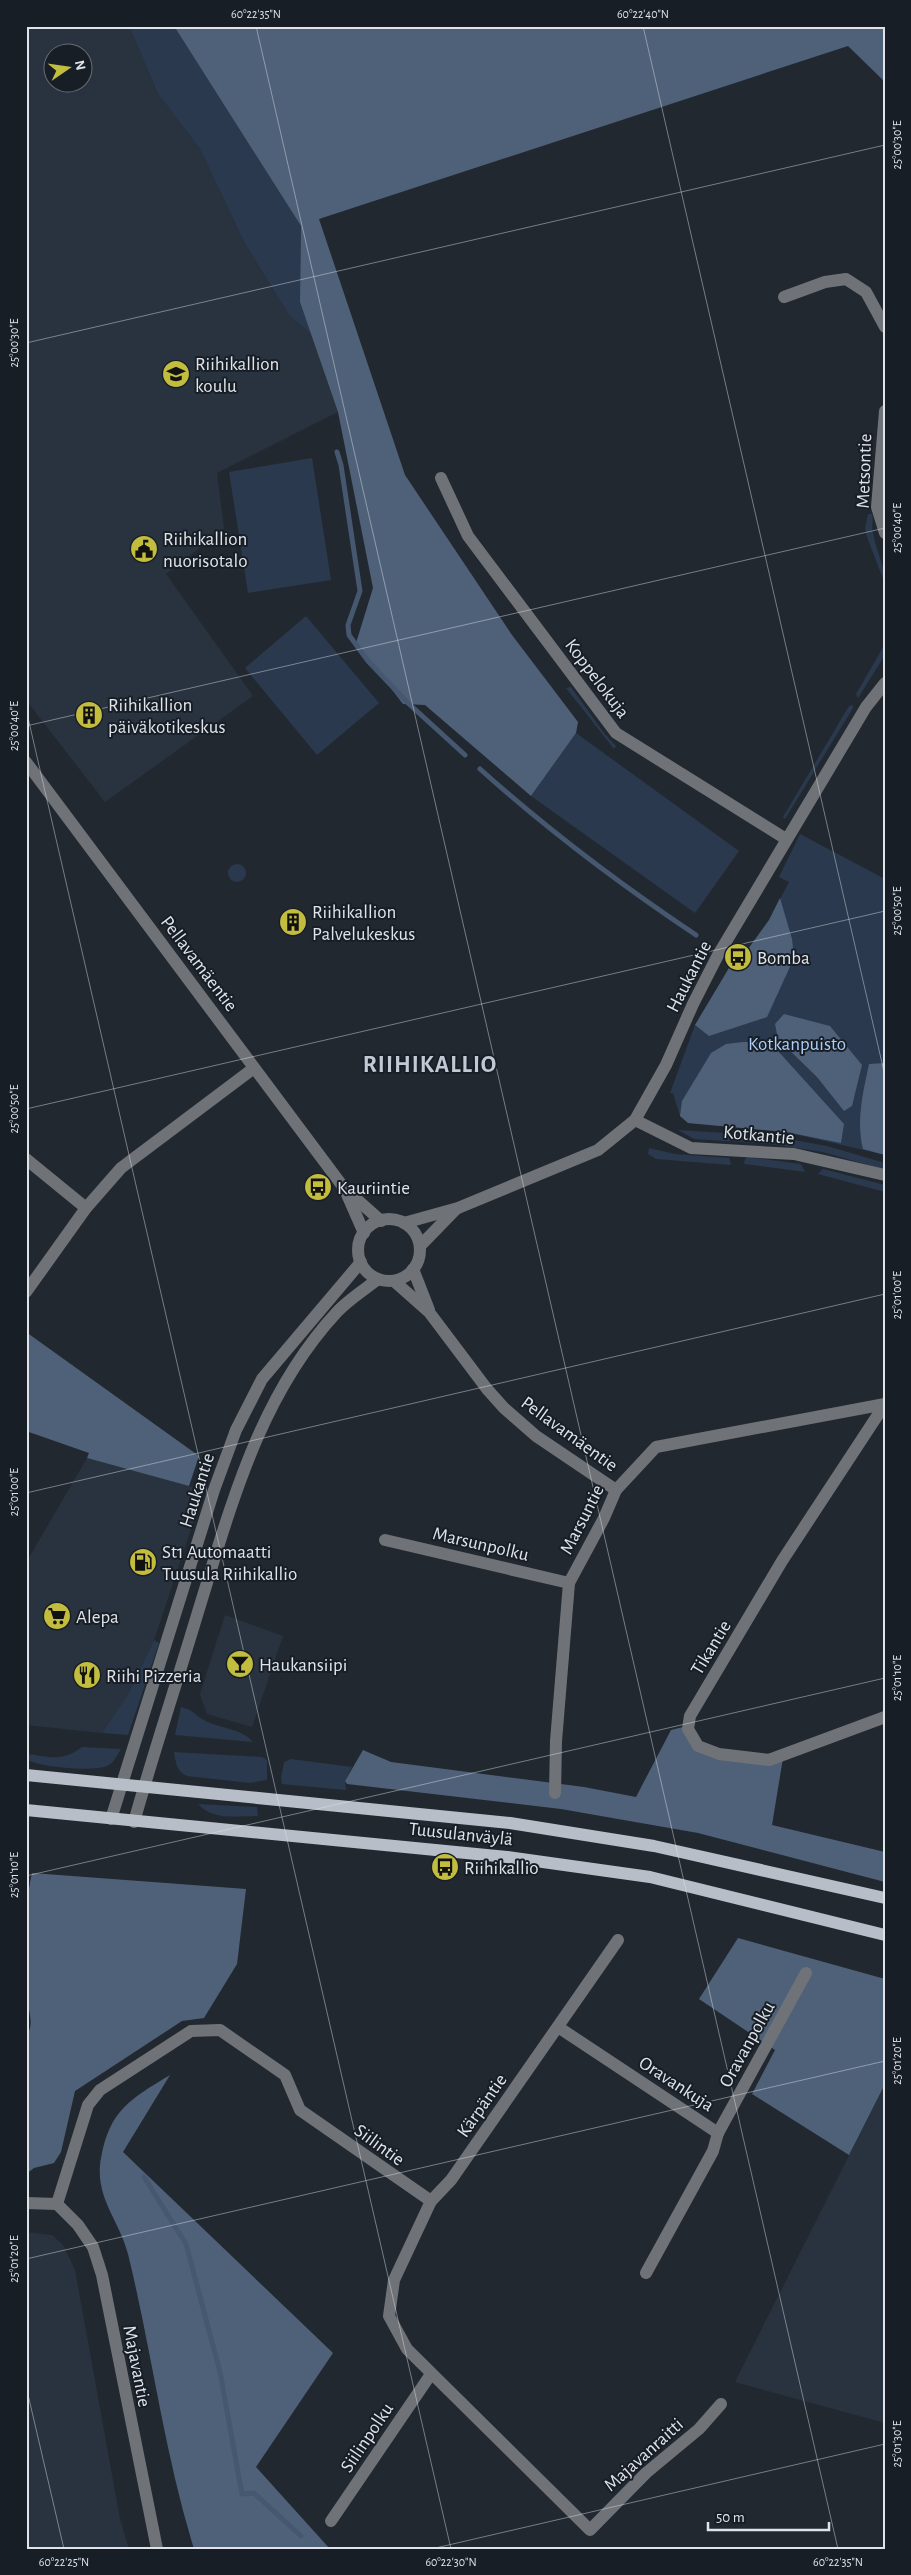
<svg xmlns="http://www.w3.org/2000/svg" width="911" height="2575" viewBox="0 0 911 2575" font-family="'Alegreya Sans',sans-serif">
  <style>
    .built { fill: #29333f; fill-rule: evenodd }
    .green { fill: #2a394d }
    .forest { fill: #4f6179 }
    .lines { fill: none; stroke-linecap: round; stroke-linejoin: round }
    .stream { stroke: #465870; stroke-width: 5 }
    .minor { stroke: #6f7377; stroke-width: 12 }
    .major { stroke: #b8bec8; stroke-width: 12 }
    .ticks { fill: none; stroke: #e0e4ea; stroke-width: 1; stroke-opacity: 0.45 }
    .labels { text-anchor: middle; stroke-width: 4; stroke-linejoin: round; paint-order: stroke }
    .poi-label { font-size: 19px; fill: #e0e4ea; stroke: #181e26; text-anchor: start }
    .street-label { font-size: 19px; fill: #e0e4ea; stroke: #181e26 }
    .park-label { font-size: 19px; fill: #abcdfc; stroke: #181e26 }
    .district-label { font-size: 24px; font-weight: bold; letter-spacing: 1px; fill: #c1c9d4; stroke: #181e26 }
    .neatline { fill: none; stroke: #e0e4ea; stroke-width: 2 }
    .ticks-label { font-size: 12px; text-anchor: middle; fill: #e0e4ea }
  </style>
  <rect width="100%" height="100%" fill="#222830"/>
  <g class="built">
    <path d="M26,26H129L158,94L200,149L244,242L289,315L312,335L338,412L217,473L224,529L166,574L253,696L105,802L26,700ZM52,52H82V82H52Z"/>
    <path d="M87,1458L204,1490L154,1640L127,1696L102,1733L26,1725V1563Z"/>
    <path d="M225,1615L283,1636L252,1727L207,1714L200,1694Z"/>
    <path d="M885,2084V2423L735,2382Z"/>
    <path d="M26,2232L52,2235L63,2245L75,2270L120,2519L129,2549H26Z"/>
  </g>
  <g class="green">
    <path d="M129,26H174L301,226L300,302L312,335L289,315L244,242L200,149L158,94Z"/>
    <path d="M312,458L331,580L248,593L229,472Z"/>
    <path d="M868,514H872C874,520 871,527 873,533C876,551 885,565 885,584L867,537L865,528Z"/>
    <path d="M306,616L379,703L317,755L245,668Z"/>
    <path d="M885,644V655L858,698L856,694Z"/>
    <path d="M571,687L604,733L616,746L614,749L566,688Z"/>
    <path d="M853,705V708L785,819L783,817L849,706Z"/>
    <path d="M576,733L739,851L695,913L531,796Z"/>
    <path d="M800,834L885,879V1155L786,1132L688,1123L680,1116L673,1093H670L695,1025L729,968L735,967L769,920L789,882L779,877Z"/>
    <circle cx="237" cy="873" r="9"/>
    <path d="M678,1130L772,1136L827,1146L885,1163V1170L823,1152L770,1144L694,1139Z"/>
    <path d="M649,1148L675,1154L729,1158L731,1163L730,1165L656,1159L648,1154Z"/>
    <path d="M749,1157L801,1164L805,1172L744,1164L745,1159Z"/>
    <path d="M823,1169L885,1185V1192L818,1174Z"/>
    <path d="M154,1640L159,1643L128,1735L102,1733L127,1696Z"/>
    <path d="M181,1707C193,1710 193,1713 202,1719C218,1729 240,1727 253,1742L175,1735Z"/>
    <path d="M82,1747L121,1749C118,1754 114,1762 109,1765C96,1773 38,1767 26,1759L27,1754C51,1757 62,1762 82,1747Z"/>
    <path d="M174,1752L262,1757L267,1760V1780L250,1783L187,1776C176,1771 176,1763 174,1752Z"/>
    <path d="M291,1759L352,1767L345,1781L346,1790L282,1784L281,1778L284,1762Z"/>
    <path d="M198,1804L257,1807L258,1816C237,1816 213,1821 198,1804Z"/>
  </g>
  <g class="forest">
    <path d="M174,26H885V82L848,46L319,219L405,475L512,635L578,722L576,733L531,796L425,705L403,704L356,643L373,588L338,412L300,302L301,226Z"/>
    <path d="M780,898L792,939L794,958L767,1017L709,1036L695,1025L729,968L735,967L769,920Z"/>
    <path d="M784,1014L830,1026L862,1065L852,1106L844,1111L817,1077L778,1039L775,1024Z"/>
    <path d="M743,1042H762L778,1051L844,1124L841,1143L786,1132L688,1123L680,1116L682,1101L711,1053L726,1044Z"/>
    <path d="M885,1063V1155L863,1149C856,1120 863,1093 869,1064Z"/>
    <path d="M26,1332L199,1456L189,1486L87,1458L89,1453L26,1431Z"/>
    <path d="M683,1727L695,1748L783,1758L772,1825L885,1852V1882L698,1833L561,1809L347,1784L345,1781L363,1750L391,1762L584,1787L636,1797L671,1730Z"/>
    <path d="M32,1873L246,1889L237,1964L204,2018L182,2021L75,2091L61,2152L54,2163L34,2168L26,2174V2035C36,2026 27,2006 26,1994C23,1958 24,1908 32,1873Z"/>
    <path d="M738,1938L885,1979V2084L849,2155L752,2094L775,2050L699,1999Z"/>
    <path d="M170,2075L123,2152L333,2353L256,2467L330,2549H194C164,2452 152,2352 128,2254C119,2219 94,2197 101,2158C110,2109 131,2099 170,2075Z"/>
  </g>
  <g class="lines">
    <g class="stream">
      <path d="M337,452L341,465L360,591L348,625L349,635L368,661L408,703L465,755"/>
      <path d="M480,769C547,829 621,885 696,935"/>
      <path d="M144,2177L186,2244L220,2372L242,2494L254,2493L301,2536"/>
    </g>
    <g class="minor">
      <path d="M784,297L825,282L846,279L866,292L885,327"/>
      <path d="M885,411L877,507L885,533"/>
      <path d="M441,478L468,536L616,733L786,839"/>
      <path d="M26,762L344,1188L381,1221"/>
      <path d="M635,1120L691,1148L794,1154L885,1175"/>
      <path d="M26,1159L86,1208"/>
      <path d="M346,1192L364,1233"/>
      <circle cx="389" cy="1250" r="31"/>
      <path d="M404,1223L458,1208L598,1150L635,1120L666,1065L693,1004L718,955L866,707L885,683"/>
      <path d="M420,1246L456,1209"/>
      <path d="M413,1269L429,1310"/>
      <path d="M394,1281L429,1312L487,1389L504,1408L536,1436L616,1490"/>
      <path d="M26,1292L86,1208L121,1168L254,1068"/>
      <path d="M885,1404L782,1561L690,1716L688,1729L698,1746L719,1754L769,1760L885,1717"/>
      <path d="M385,1540L569,1583"/>
      <path d="M555,1793L556,1741L569,1583L604,1518L616,1490L656,1447L885,1404"/>
      <path d="M111,1819L214,1490L236,1430L262,1379L361,1262"/>
      <path d="M134,1822C154,1751 177,1682 198,1612C231,1506 259,1396 337,1312C348,1300 364,1290 378,1279"/>
      <path d="M558,2027L718,2133L713,2151L646,2273"/>
      <path d="M718,2133L806,1973"/>
      <path d="M431,2201L451,2180L618,1940"/>
      <path d="M26,2203L57,2204"/>
      <path d="M57,2204L88,2105L100,2090L191,2031L220,2030L285,2075L300,2110L431,2201L394,2280L389,2316L407,2349L590,2530L646,2473L699,2429L721,2404"/>
      <path d="M57,2204L78,2225L93,2247L102,2275L157,2549"/>
      <path d="M331,2521L431,2374"/>
    </g>
    <g class="major">
      <path d="M26,1775L510,1823L654,1846L885,1898"/>
      <path d="M26,1810L507,1857L650,1877L885,1935"/>
    </g>
  </g>
  <path class="ticks" d="M256,26L838,2549M643,26L885,1076M26,343L885,145M26,709L451,2549M26,726L885,528M26,1109L885,911M26,1493L885,1294M26,1876L885,1678M26,2259L885,2061M26,2386L64,2549M431,2549L885,2444"/>
  <defs>
    <g id="school-disc" transform="scale(1.4375)"><circle r="9.5" fill="#c2bd3f" stroke="#181e26"/><path d="M0-5L7-2L0 1L-7-2ZM-4 1L0 2.5L4 1V4Q0 6-4 4Z" fill="#111"/></g>
    <g id="civic-disc" transform="scale(1.4375)"><circle r="9.5" fill="#c2bd3f" stroke="#181e26"/><path d="M-.6-6.5H3V-4.5H.6V-3L4-1V1h2V6H-6V1h2V-1L-.6-3ZM-1.2 2.5V6h2.4V2.5Z" fill="#111"/></g>
    <g id="building-disc" transform="scale(1.4375)"><circle r="9.5" fill="#c2bd3f" stroke="#181e26"/><path d="M-4-6H4V6H1V3H-1V6H-4ZM-2.5-4.3h1.7v1.8h-1.7ZM.8-4.3h1.7v1.8H.8ZM-2.5-1h1.7V.8h-1.7ZM.8-1h1.7V.8H.8Z" fill="#111"/></g>
    <g id="bus-disc" transform="scale(1.4375)"><circle r="9.5" fill="#c2bd3f" stroke="#181e26"/><path d="M-5-6H5V4H4V6H2V4H-2V6H-4V4H-5ZM-3.5-4V0h7V-4ZM-3.5 1.2v1.5H-2V1.2ZM2 1.2v1.5H3.5V1.2Z" fill="#111"/></g>
    <g id="fuel-disc" transform="scale(1.4375)"><circle r="9.5" fill="#c2bd3f" stroke="#181e26"/><path d="M-5.5-6h7V0h2V4h1.3V-2.5L3-4.5l.8-.8L6-3V5H2.5V1h-1V6h-7ZM-4.2-4.7v3.2H.2V-4.7Z" fill="#111"/></g>
    <g id="supermarket-disc" transform="scale(1.4375)"><circle r="9.5" fill="#c2bd3f" stroke="#181e26"/><path d="M-6-5.5h2.5l.6 2H6L4.5 2H-2.5L-4.4-4H-6ZM-1.5 3.2a1.3 1.3 0 1 0 .1 0ZM3 3.2a1.3 1.3 0 1 0 .1 0Z" fill="#111"/></g>
    <g id="bar-disc" transform="scale(1.4375)"><circle r="9.5" fill="#c2bd3f" stroke="#181e26"/><path d="M-6-5H6L.8 .8V4.5H3.5V6h-7V4.5H-.8V.8Z" fill="#111"/></g>
    <g id="restaurant-disc" transform="scale(1.4375)"><circle r="9.5" fill="#c2bd3f" stroke="#181e26"/><path d="M-5-6h1v4h1v-4h1v4h1v-4h1v5L-1.5 .5V6h-2V.5L-5-1ZM5-6V6H3V1.5H1.5Q1.5-4 5-6Z" fill="#111"/></g>
  </defs>
  <g fill-rule="evenodd">
    <use href="#school-disc" x="176" y="374"/>
    <use href="#civic-disc" x="144" y="549"/>
    <use href="#building-disc" x="89" y="715"/>
    <use href="#building-disc" x="293" y="922"/>
    <use href="#bus-disc" x="738" y="957"/>
    <use href="#bus-disc" x="318" y="1187"/>
    <use href="#fuel-disc" x="143" y="1562"/>
    <use href="#supermarket-disc" x="57" y="1616"/>
    <use href="#bar-disc" x="240" y="1664"/>
    <use href="#restaurant-disc" x="87" y="1675"/>
    <use href="#bus-disc" x="445" y="1867"/>
  </g>
  <g class="labels">
    <g class="poi-label">
      <text x="195" y="370">Riihikallion<tspan x="195" dy="22">koulu</tspan></text>
      <text x="163" y="545">Riihikallion<tspan x="163" dy="22">nuorisotalo</tspan></text>
      <text x="108" y="711">Riihikallion<tspan x="108" dy="22">päiväkotikeskus</tspan></text>
      <text x="312" y="918">Riihikallion<tspan x="312" dy="22">Palvelukeskus</tspan></text>
      <text x="757" y="964">Bomba</text>
      <text x="337" y="1194">Kauriintie</text>
      <text x="162" y="1558">St1 Automaatti<tspan x="162" dy="22">Tuusula Riihikallio</tspan></text>
      <text x="76" y="1623">Alepa</text>
      <text x="259" y="1671">Haukansiipi</text>
      <text x="106" y="1682">Riihi Pizzeria</text>
      <text x="464" y="1874">Riihikallio</text>
    </g>
    <g class="street-label">
      <text transform="translate(863 471) rotate(-88)" y="7">Metsontie</text>
      <text transform="translate(598 678) rotate(53)" y="7">Koppelokuja</text>
      <text transform="translate(200 963) rotate(53)" y="7">Pellavamäentie</text>
      <text transform="translate(688 976) rotate(-63)" y="7">Haukantie</text>
      <text transform="translate(759 1134) rotate(5)" y="7">Kotkantie</text>
      <text transform="translate(570 1433) rotate(36)" y="7">Pellavamäentie</text>
      <text transform="translate(196 1490) rotate(-72)" y="7">Haukantie</text>
      <text transform="translate(581 1519) rotate(-63)" y="7">Marsuntie</text>
      <text transform="translate(481 1543) rotate(13)" y="7">Marsunpolku</text>
      <text transform="translate(710 1647) rotate(-59)" y="7">Tikantie</text>
      <text transform="translate(461 1833) rotate(6)" y="7">Tuusulanväylä</text>
      <text transform="translate(746 2044) rotate(-61)" y="7">Oravanpolku</text>
      <text transform="translate(677 2083) rotate(33)" y="7">Oravankuja</text>
      <text transform="translate(481 2105) rotate(-55)" y="7">Kärpäntie</text>
      <text transform="translate(380 2144) rotate(36)" y="7">Siilintie</text>
      <text transform="translate(138 2366) rotate(79)" y="7">Majavantie</text>
      <text transform="translate(366 2437) rotate(-56)" y="7">Siilinpolku</text>
      <text transform="translate(643 2454) rotate(-42)" y="7">Majavanraitti</text>
    </g>
    <g class="park-label">
      <text x="797" y="1050">Kotkanpuisto</text>
    </g>
    <g class="district-label">
      <text x="430" y="1072">RIIHIKALLIO</text>
    </g>
  </g>
  <rect width="911" height="2575" fill="none" stroke="#181e26" stroke-width="55"/>
  <g transform="translate(68 68) rotate(77)"><circle r="24" fill="#181e26" stroke="#686d74"/>
  <path d="M0-4L9 19L0 12L-9 19Z" fill="#c2bd3f"/>
  <text y="-8" font-size="14" font-weight="bold" text-anchor="middle" fill="#e0e4ea">N</text>
  </g>
  <path d="M708 2522v8h121v-8" fill="none" stroke="#e0e4ea" stroke-width="2.5"/>
  <text x="716" y="2522" font-size="15" fill="#e0e4ea" stroke="#181e26" stroke-width="4" paint-order="stroke">50 m</text>
  <rect x="28" y="28" width="856" height="2520" class="neatline"/>
  <g class="ticks-label">
    <text x="256" y="18">60°22'35"N</text>
    <text x="643" y="18">60°22'40"N</text>
    <text transform="translate(897 145) rotate(-90)" y="4">25°00'30"E</text>
    <text transform="translate(14 343) rotate(-90)" y="4">25°00'30"E</text>
    <text transform="translate(897 528) rotate(-90)" y="4">25°00'40"E</text>
    <text transform="translate(14 726) rotate(-90)" y="4">25°00'40"E</text>
    <text transform="translate(897 911) rotate(-90)" y="4">25°00'50"E</text>
    <text transform="translate(14 1109) rotate(-90)" y="4">25°00'50"E</text>
    <text transform="translate(897 1295) rotate(-90)" y="4">25°01'00"E</text>
    <text transform="translate(14 1492) rotate(-90)" y="4">25°01'00"E</text>
    <text transform="translate(897 1678) rotate(-90)" y="4">25°01'10"E</text>
    <text transform="translate(14 1875) rotate(-90)" y="4">25°01'10"E</text>
    <text transform="translate(897 2061) rotate(-90)" y="4">25°01'20"E</text>
    <text transform="translate(14 2259) rotate(-90)" y="4">25°01'20"E</text>
    <text transform="translate(897 2444) rotate(-90)" y="4">25°01'30"E</text>
    <text x="64" y="2566">60°22'25"N</text>
    <text x="451" y="2566">60°22'30"N</text>
    <text x="838" y="2566">60°22'35"N</text>
  </g>
</svg>
